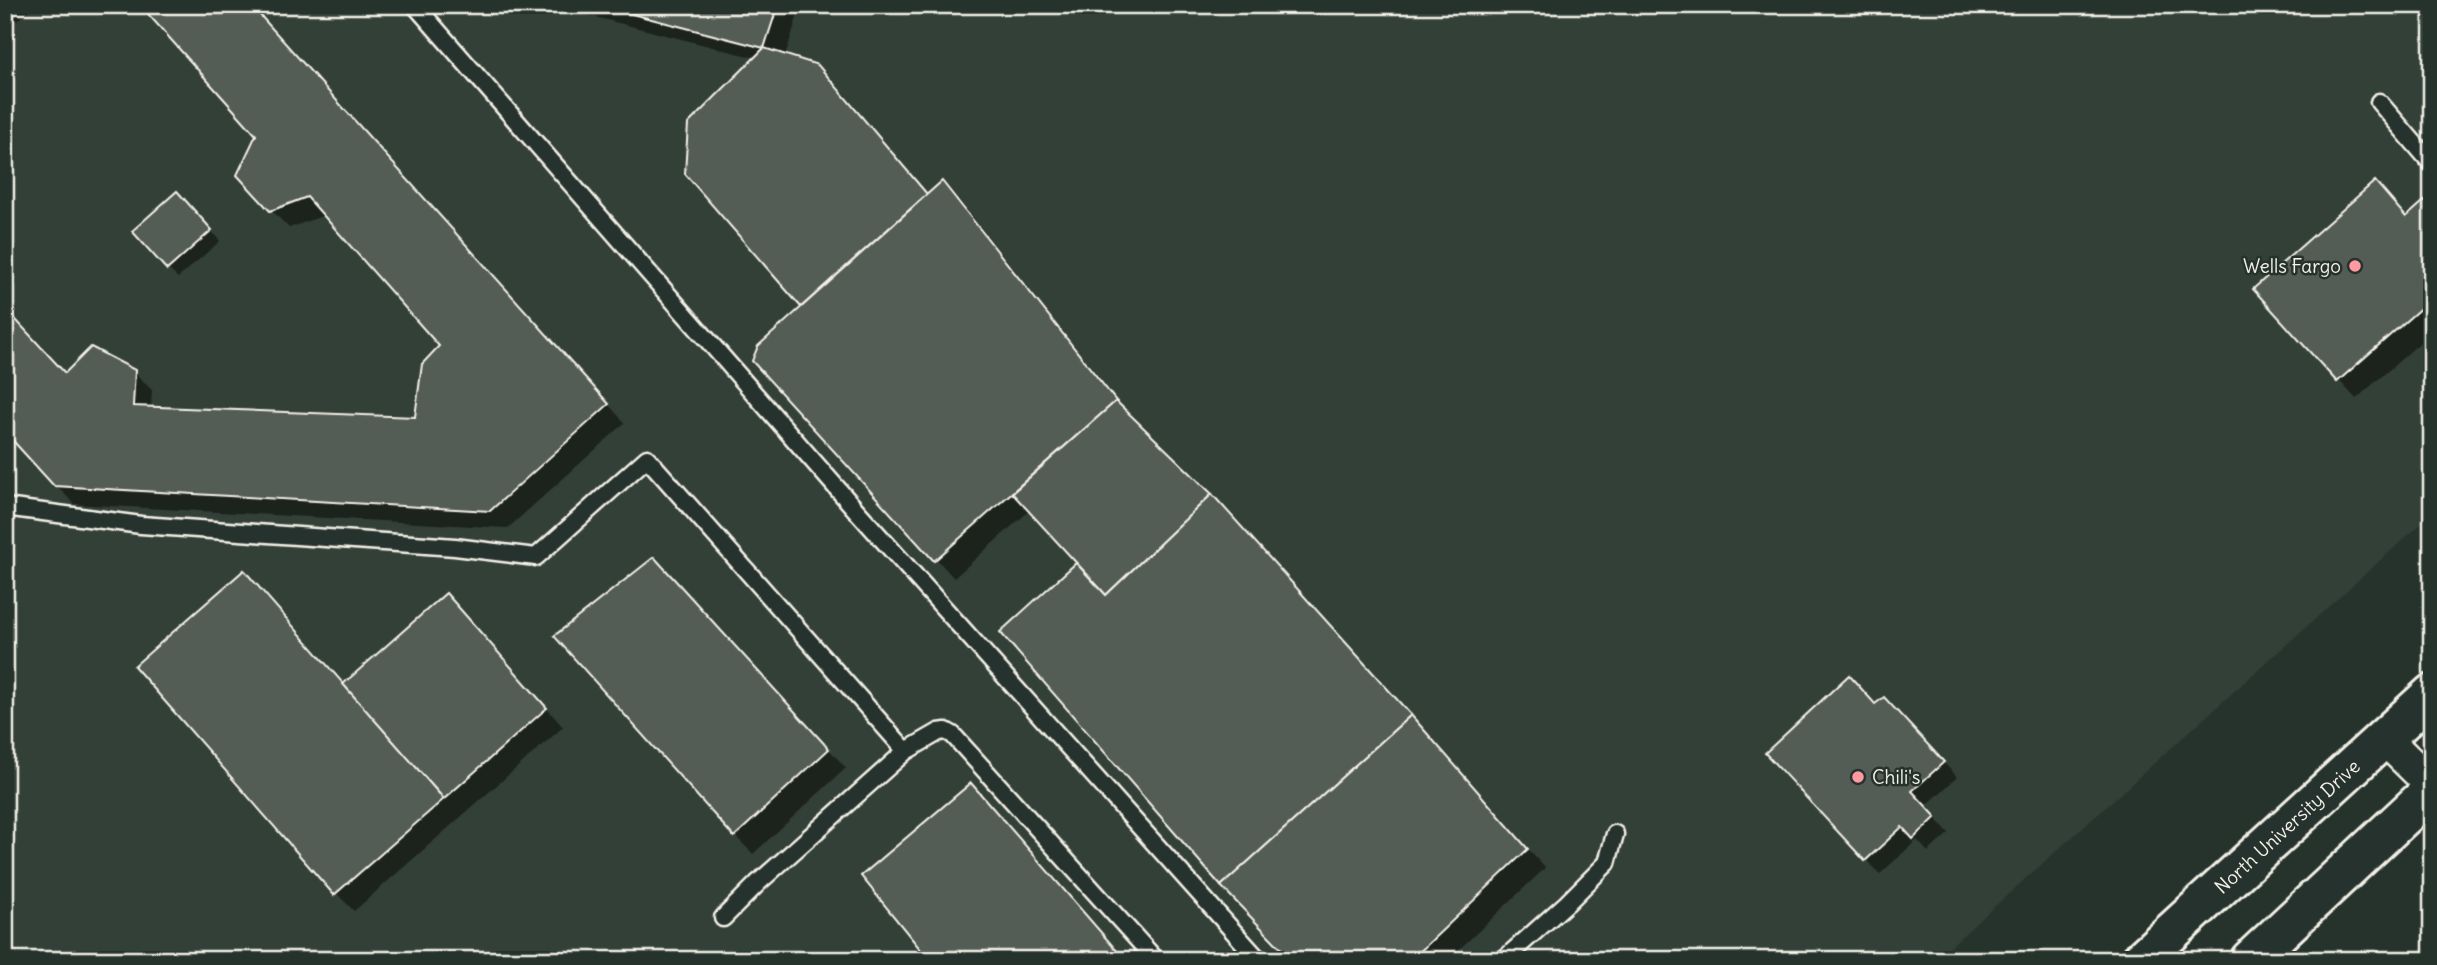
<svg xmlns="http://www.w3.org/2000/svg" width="2437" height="965" viewBox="0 0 2437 965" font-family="Delius,sans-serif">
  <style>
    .built { fill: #333f39 }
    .shadow { fill: #0007; fill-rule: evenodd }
    .building { fill: #525c55; stroke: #f4f1e8; stroke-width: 2 }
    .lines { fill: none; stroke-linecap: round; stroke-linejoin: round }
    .lane-casing { stroke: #f4f1e8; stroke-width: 21 }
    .street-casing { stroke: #f4f1e8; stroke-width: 37 }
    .primary-casing { stroke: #f4f1e8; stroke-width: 44 }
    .lane { stroke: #26332d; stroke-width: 16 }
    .street { stroke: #26332d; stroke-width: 32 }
    .primary { stroke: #26332d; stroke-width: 38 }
    .poi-dot { fill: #ff9aa2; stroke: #26332d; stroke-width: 2.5 }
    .labels { text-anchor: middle; stroke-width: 5; stroke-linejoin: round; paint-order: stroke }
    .poi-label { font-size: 19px; fill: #f4f1e8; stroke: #26332d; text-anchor: end }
    .street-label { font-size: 19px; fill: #f4f1e8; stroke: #26332d }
  </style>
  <rect width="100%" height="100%" fill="#26332d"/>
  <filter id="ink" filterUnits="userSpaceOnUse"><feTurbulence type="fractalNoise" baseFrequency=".0143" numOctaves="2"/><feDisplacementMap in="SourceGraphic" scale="14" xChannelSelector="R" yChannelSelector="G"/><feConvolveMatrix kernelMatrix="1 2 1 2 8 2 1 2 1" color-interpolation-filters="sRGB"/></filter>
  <g filter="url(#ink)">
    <path class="built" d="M5,5H2432V514L1935,960H5Z"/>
    <g class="shadow">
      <path d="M5,5H35L5,30Z"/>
      <path d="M60,5H115L107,13L62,8Z"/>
      <path d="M251,5L625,423L508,528L74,504L56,485L66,375L134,372L152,390L151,408L416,419L442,346L325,215L289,228L271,210L258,134Z"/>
      <path d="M548,5H801L785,56L817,67L836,85L929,195L942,183L960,201L1131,418L1230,514L1545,868L1448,960H1294L1089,579L1091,577L1030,510L954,578L754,361L804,307L686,173L756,58ZM1205,498L1107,597L1105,595Z"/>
      <path d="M2375,183L2407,218L2432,196V332L2356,399L2256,289Z"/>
      <path d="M187,203L220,241L178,278L168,269Z"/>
      <path d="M672,578L846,768L753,854L735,836Z"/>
      <path d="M464,614L563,727L354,911L336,893L344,685Z"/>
      <path d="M1876,706L1898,713L1957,777L1925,807L1949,833L1928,852L1917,840L1880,874L1866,860Z"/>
      <path d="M971,786L989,804L1126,960H931Z"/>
    </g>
    <g class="building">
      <path d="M140,5H251L609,404L490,511L54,486L5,432V308L65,373L91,347L135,370L133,406L415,417L422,364L439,346L307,197L270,211L237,175L256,135Z"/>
      <path d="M597,5H778L764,48Z"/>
      <path d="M764,48L818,65L927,194L801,307L685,174L688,124Z"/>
      <path d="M942,181L1116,401L934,561L752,361L758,346Z"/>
      <path d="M2375,181L2406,217L2432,194V298L2337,382L2253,289Z"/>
      <path d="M177,191L212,230L167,270L132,231Z"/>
      <path d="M1116,401L1212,494L1106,595L1012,493Z"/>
      <path d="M1212,494L1411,715L1221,886L1000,632L1076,563L1106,595Z"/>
      <path d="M654,557L829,749L734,837L554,636Z"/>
      <path d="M244,570L444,799L334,895L134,666Z"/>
      <path d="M446,593L547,708L444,799L343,684Z"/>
      <path d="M1849,675L1875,704L1884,697L1944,762L1912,791L1936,817L1913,839L1902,827L1865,861L1765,753Z"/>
      <path d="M1411,715L1528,849L1411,960H1292L1221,886Z"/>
      <path d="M971,783L1125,960H929L861,876Z"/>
    </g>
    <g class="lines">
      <g class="lane-casing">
        <g id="lane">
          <path d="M415,5L856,510L1259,960"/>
          <path d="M2379,102L2432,164"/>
          <path d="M5,507L141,525L455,547L536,557L647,458L906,751"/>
          <path d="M723,918L759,882L906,751L939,732L946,731L953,735L1156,960"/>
          <path d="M1503,960L1567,903L1607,863L1615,834"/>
        </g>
      </g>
      <g class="street-casing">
        <path id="street" d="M2384,738L2432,785"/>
      </g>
      <g class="primary-casing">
        <g id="primary">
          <path id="s1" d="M2141,960L2432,694"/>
          <path d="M2250,960L2432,790"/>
        </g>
      </g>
      <use href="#lane" class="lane"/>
      <use href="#street" class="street"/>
      <use href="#primary" class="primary"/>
    </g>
  </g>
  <g class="poi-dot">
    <circle cx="2355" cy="266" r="7"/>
    <circle cx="1858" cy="777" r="7"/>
  </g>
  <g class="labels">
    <g class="poi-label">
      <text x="2341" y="273">Wells Fargo</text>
      <text x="1872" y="784" text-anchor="start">Chili's</text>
    </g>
    <g class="street-label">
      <text dy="7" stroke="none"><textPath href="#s1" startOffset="198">North University Drive</textPath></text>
    </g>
  </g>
  <rect width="2437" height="965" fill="none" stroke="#26332d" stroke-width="28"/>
  <rect x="14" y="14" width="2409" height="937" fill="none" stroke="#f4f1e8" stroke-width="2.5" filter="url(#ink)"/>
</svg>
